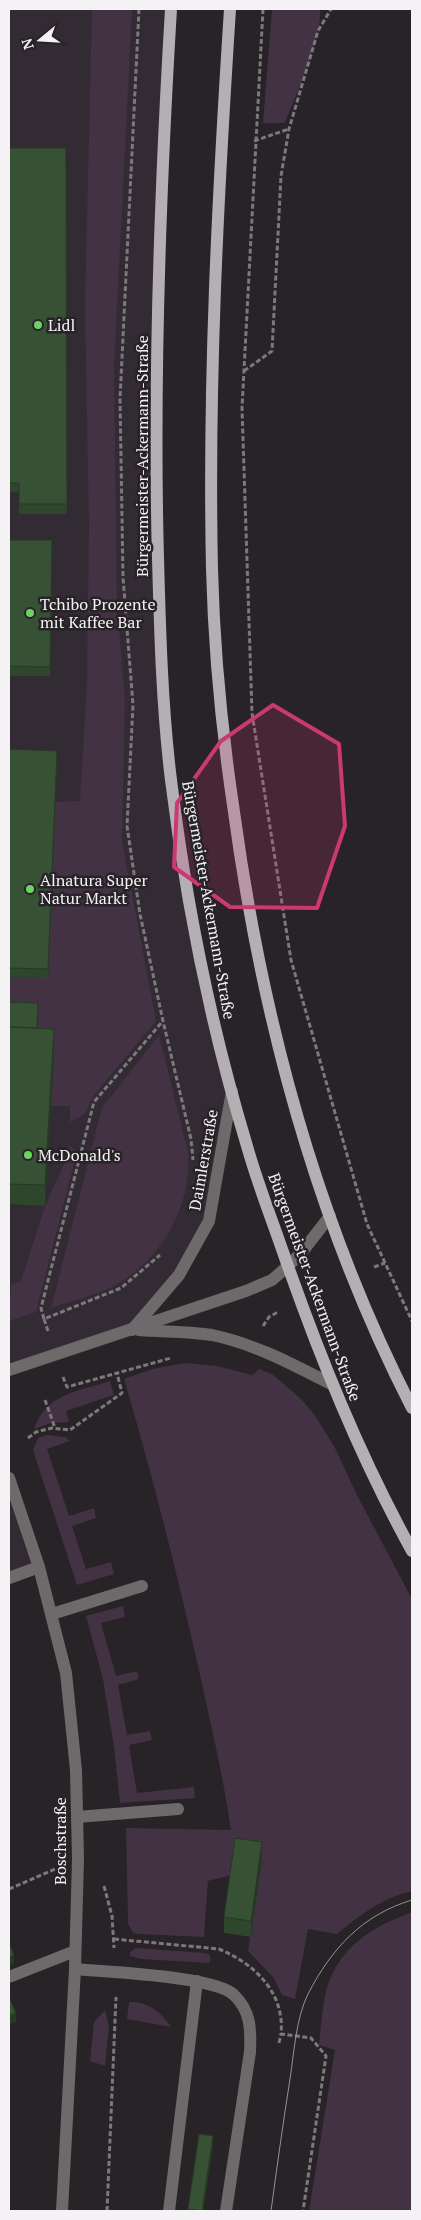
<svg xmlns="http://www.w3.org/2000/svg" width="421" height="2220" viewBox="0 0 421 2220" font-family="'PT Serif',serif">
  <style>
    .built { fill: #332b33 }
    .green { fill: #433144 }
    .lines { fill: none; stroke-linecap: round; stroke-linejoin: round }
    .path { stroke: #7c787c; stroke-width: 3; stroke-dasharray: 5 2.5; stroke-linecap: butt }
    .minor { stroke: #6c6a6b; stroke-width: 12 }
    .major { stroke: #b3afb3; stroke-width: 12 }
    .tram { stroke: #959195; stroke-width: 1 }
    .wall { fill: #2e462c }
    .shaded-wall { fill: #263924 }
    .building { fill: #365133; stroke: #263924 }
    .marked { fill: #ca3972; fill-opacity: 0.2; stroke: #ca3972; stroke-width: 4; stroke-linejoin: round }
    .poi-dot { fill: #6cd362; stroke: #272327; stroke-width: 2 }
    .labels { text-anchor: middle; stroke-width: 5; stroke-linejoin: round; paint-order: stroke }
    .poi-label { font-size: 16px; fill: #f5f2f5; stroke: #272327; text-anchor: start }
    .street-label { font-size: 16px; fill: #f5f2f5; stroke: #272327 }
  </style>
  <rect width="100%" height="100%" fill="#272327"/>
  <g class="built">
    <path d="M9,9H171L155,443L171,779L232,1091L209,1221L179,1275L132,1330L9,1370Z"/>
    <path d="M9,1478L39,1567L9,1578Z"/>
  </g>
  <g class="green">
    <path d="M92,9H132L114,366L117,605L125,699L122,841L156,1021L94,1095L85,1114L70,1122V1106H51L54,1050L9,1019V977L48,978L55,802L80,801L87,684L89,525L85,306Z"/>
    <path d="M272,9H320C322,40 297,92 285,123H263Z"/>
    <path d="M159,1035L188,1152C192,1204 164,1256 119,1283C102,1294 71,1301 51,1308L102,1108Z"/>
    <path d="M68,1145L77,1151L76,1156L36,1312L9,1321L11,1285L21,1281L45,1206L65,1162Z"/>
    <path d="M184,1363L217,1366L248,1374L253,1375L259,1369L272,1374L300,1398L314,1414L334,1446L358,1497L412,1599V1891C382,1898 360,1915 337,1934L308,1929L295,1999L282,1995L273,1977L248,1951L262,1858L232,1875L208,1881L204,1937L139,1934L133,1933L128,1924L126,1828L231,1830C223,1775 210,1721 198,1666C176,1569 152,1474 124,1379L152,1369Z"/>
    <path d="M110,1381L114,1395L66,1411L69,1422L51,1423L34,1429C45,1394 79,1391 110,1381Z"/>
    <path d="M47,1435L65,1437L70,1441L47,1449L69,1516L94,1508L96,1518L72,1526L86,1569L111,1562L114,1574L77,1585L33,1450L38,1438Z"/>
    <path d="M123,1606L125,1617L101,1623L116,1676L137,1671L139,1679L118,1685L127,1735L150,1731L152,1740L129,1745L137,1793L194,1787L195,1798L120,1803L114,1747L103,1679L86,1616Z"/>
    <path d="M412,1912V2211H309L335,2050L319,2045C321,2027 322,2008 326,1991C338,1947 372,1927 412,1912Z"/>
    <path d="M136,1948L204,1953L209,1954L211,1959L209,1963L141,1959L130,1956V1952Z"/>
    <path d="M129,2002C148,2001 161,2012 171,2027L127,2019Z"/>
    <path d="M105,2010L109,2026L105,2066L90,2061L94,2022Z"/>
  </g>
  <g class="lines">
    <g class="path">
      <path d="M139,9L120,399L123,577L133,705L127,826L140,914L163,1021L191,1139L193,1160"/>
      <path d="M263,9L242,408L252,713L291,960L367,1224L412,1321"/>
      <path d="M254,141L289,129"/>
      <path d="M244,371L272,351L281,176L289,129L318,31L331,9"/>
      <path d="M374,1267L385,1263"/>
      <path d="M44,1319L41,1308L94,1102L162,1022"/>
      <path d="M263,1326L269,1317L278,1312"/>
      <path d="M48,1331L44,1319L121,1288L160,1255"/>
      <path d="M63,1377L67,1387L171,1358"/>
      <path d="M45,1400L55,1428"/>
      <path d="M28,1438L36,1432L52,1428L70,1430L122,1393L117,1373"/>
      <path d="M104,1886L112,1916L114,1948"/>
      <path d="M9,1889L55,1869"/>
      <path d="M114,1939L219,1949C255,1964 285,1993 281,2034L311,2038L326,2056L303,2211"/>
      <path d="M279,2043L281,2034"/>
      <path d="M107,2211L116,1997"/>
    </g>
    <g class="minor">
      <path d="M132,1330L179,1275L209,1221L232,1091"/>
      <path d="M139,1330C163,1332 189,1331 212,1335C255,1344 292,1364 331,1384"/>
      <path d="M9,1370L246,1291L272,1280L288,1266L302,1252L330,1216"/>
      <path d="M9,1478L39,1567L66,1673L76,1770L78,1859L75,1969L62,2211"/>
      <path d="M9,1578L39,1567"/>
      <path d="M52,1614L142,1586"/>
      <path d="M77,1817L178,1809"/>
      <path d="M75,1969C105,1972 215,1976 234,1995C251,2011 251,2030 250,2052L226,2211"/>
      <path d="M9,1977L75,1951"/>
      <path d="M169,2211L197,1981"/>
    </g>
    <g class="major">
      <path d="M171,9C160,192 153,374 158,558C160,632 162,707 171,780C186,903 211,1027 247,1146C257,1182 271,1217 283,1252C319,1355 359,1455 412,1551"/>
      <path d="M230,9C218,195 208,382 212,569C214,650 222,732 234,812C262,1018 317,1223 412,1408"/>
    </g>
    <path class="tram" d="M271,2211C277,2167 283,2123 290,2079C294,2053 296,2018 308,1994C332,1948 362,1915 412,1900"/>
  </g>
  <g class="wall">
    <path d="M9,148H66L67,514H19V492H9Z"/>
    <path d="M9,540H52L50,676H9Z"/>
    <path d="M9,749L57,760L48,978L9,977Z"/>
    <path d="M9,1002L38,1028L54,1050L45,1206L9,1204Z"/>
    <path d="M262,1858L251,1937L224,1933V1917Z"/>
    <path d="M213,2146L203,2211H188V2209Z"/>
  </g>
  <g class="shaded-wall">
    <path d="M54,1029V1050L45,1206V1185Z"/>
    <path d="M262,1842V1858L251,1937V1921Z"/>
    <path d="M14,1955V1964L9,1966V1957Z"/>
    <path d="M16,2013V2022L9,2025V2016Z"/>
    <path d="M213,2136V2146L203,2211H202Z"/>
  </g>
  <g class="building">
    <path d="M9,148H66L67,504H19V483H9Z"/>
    <path d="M9,540H52L50,667L9,666Z"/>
    <path d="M9,749L57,751L48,969L9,968Z"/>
    <path d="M9,1002L38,1003L37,1028L9,1027Z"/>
    <path d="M9,1027L54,1029L45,1185L9,1184Z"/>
    <path d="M235,1838L262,1842L251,1921L224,1917Z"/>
    <path d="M9,1943L14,1955L9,1957Z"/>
    <path d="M9,1997L16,2013L9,2016Z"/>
    <path d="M199,2134L213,2136L202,2211L188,2209Z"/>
  </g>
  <path class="marked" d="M273,705L339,744L345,826L317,908L230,907L174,867L177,803L221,741Z"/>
  <g class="poi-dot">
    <circle cx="38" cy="325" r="5"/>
    <circle cx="30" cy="613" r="5"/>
    <circle cx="30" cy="889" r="5"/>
    <circle cx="28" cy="1155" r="5"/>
  </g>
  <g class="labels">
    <g class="poi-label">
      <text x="48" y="331">Lidl</text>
      <text x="40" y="610">Tchibo Prozente<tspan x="40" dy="18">mit Kaffee Bar</tspan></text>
      <text x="40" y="886">Alnatura Super<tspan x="40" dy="18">Natur Markt</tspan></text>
      <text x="38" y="1161">McDonald's</text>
    </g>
    <g class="street-label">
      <text transform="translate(142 456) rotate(-90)" y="6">Bürgermeister-Ackermann-Straße</text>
      <text transform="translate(209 900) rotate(80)" y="6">Bürgermeister-Ackermann-Straße</text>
      <text transform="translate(203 1160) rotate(-80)" y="6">Daimlerstraße</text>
      <text transform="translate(315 1287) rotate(70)" y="6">Bürgermeister-Ackermann-Straße</text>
      <text transform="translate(60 1841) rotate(-90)" y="6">Boschstraße</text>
    </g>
  </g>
  <rect width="421" height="2220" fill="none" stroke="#f5f2f5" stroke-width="20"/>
  <g transform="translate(40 40) rotate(252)" stroke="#272327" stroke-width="4" paint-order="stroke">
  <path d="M0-4L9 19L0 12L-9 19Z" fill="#f5f2f5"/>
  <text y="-8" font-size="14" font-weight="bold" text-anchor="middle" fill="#f5f2f5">N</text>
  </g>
</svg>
